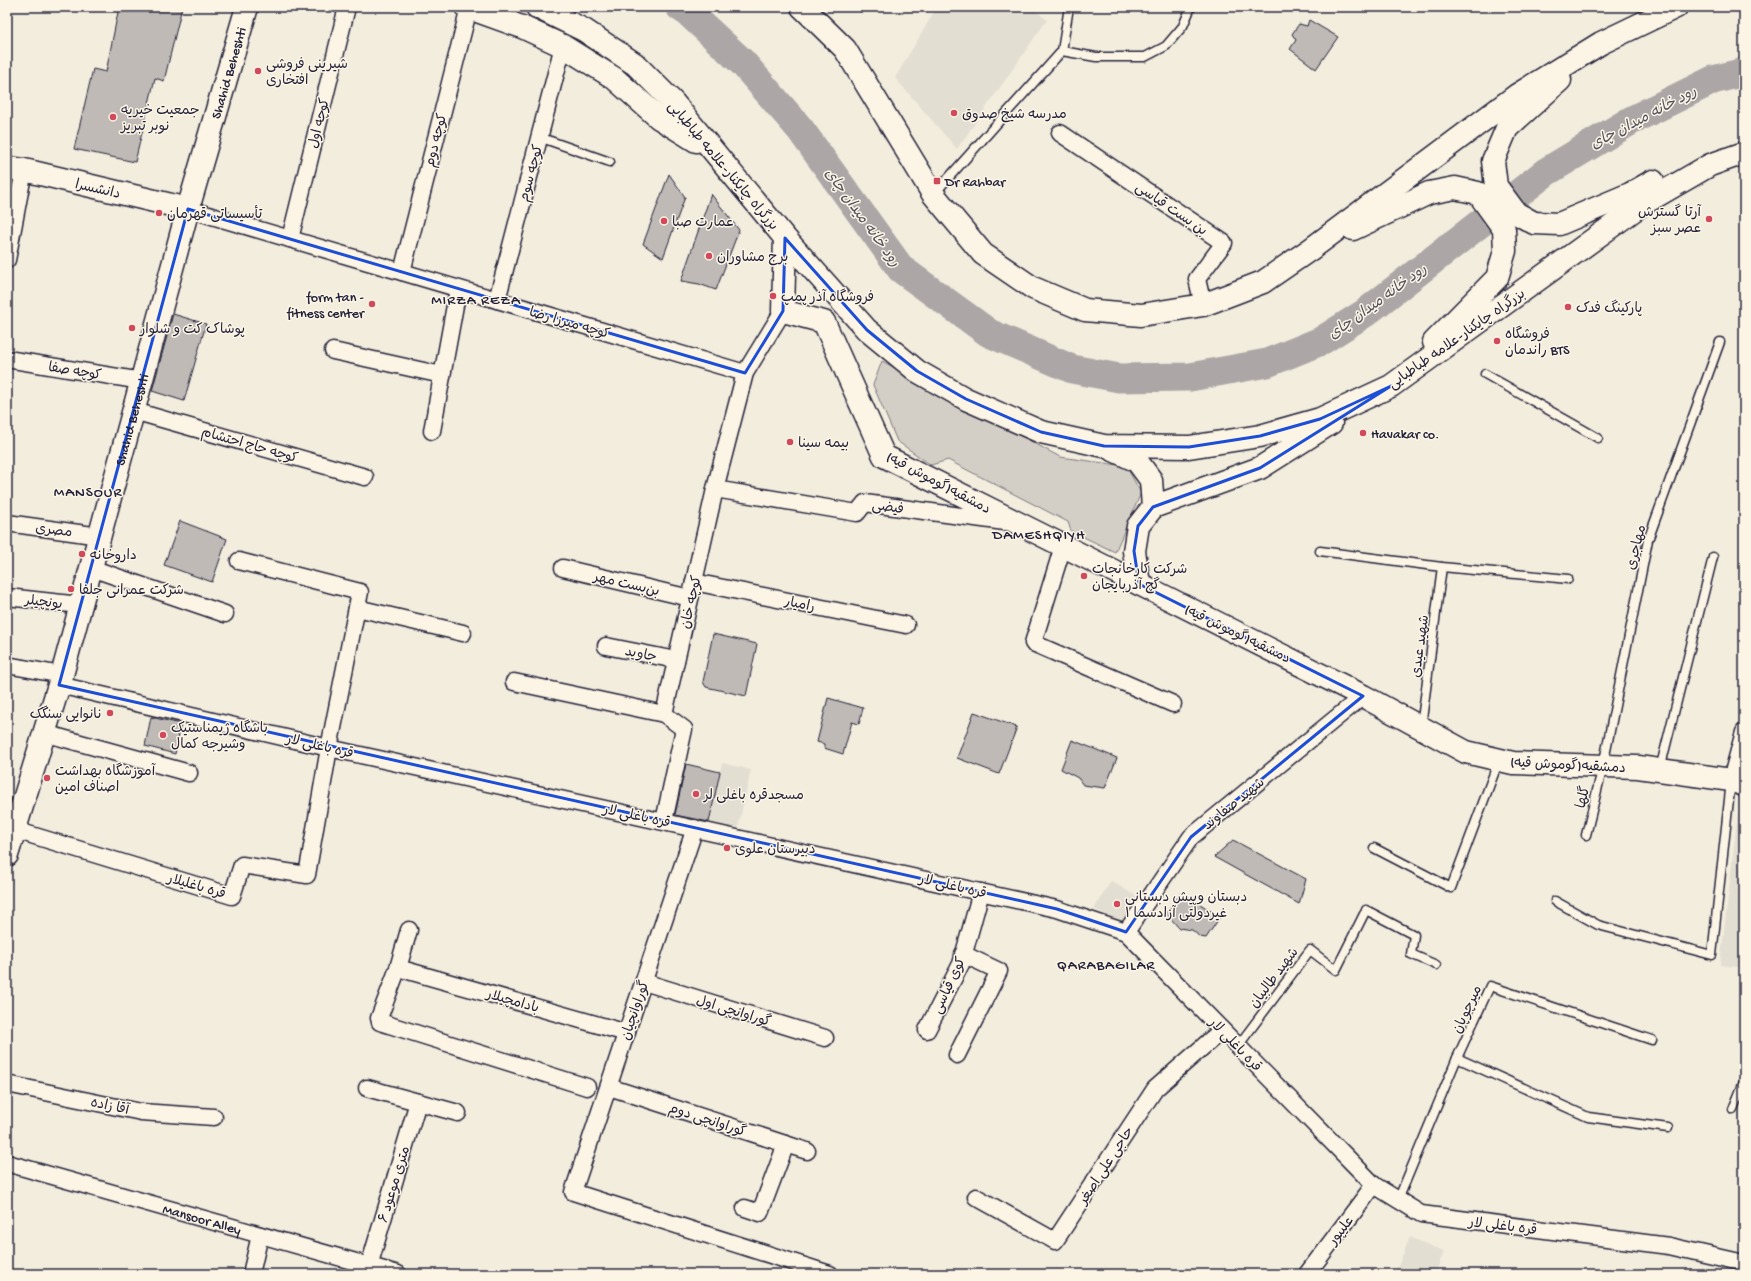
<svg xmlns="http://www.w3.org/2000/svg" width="1751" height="1281" viewBox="0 0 1751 1281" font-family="'Gochi Hand','Playpen Sans Arabic',sans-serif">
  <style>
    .built { fill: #e3ded2 }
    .green { fill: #d4cfc6; stroke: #7b7880 }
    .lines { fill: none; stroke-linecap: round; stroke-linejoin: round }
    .river { stroke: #aca7a6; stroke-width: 29 }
    .building { fill: #bfbab6; stroke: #22223b }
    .lane-casing { stroke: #22223b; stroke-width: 11 }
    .street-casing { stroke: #22223b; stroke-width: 19 }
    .secondary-casing { stroke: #22223b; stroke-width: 25 }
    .primary-casing { stroke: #22223b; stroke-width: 25 }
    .highway-casing { stroke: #22223b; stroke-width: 25 }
    .lane { stroke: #fcf5e5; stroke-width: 8 }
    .street { stroke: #fcf5e5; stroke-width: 16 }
    .secondary { stroke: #fcf5e5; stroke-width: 22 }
    .primary { stroke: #fcf5e5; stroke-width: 22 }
    .highway { stroke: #fcf5e5; stroke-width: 22 }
    .marked { fill: none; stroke: #1d4ed8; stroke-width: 3; stroke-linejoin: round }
    .poi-dot { fill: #d1495b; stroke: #fcf5e5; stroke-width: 1.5 }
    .labels { text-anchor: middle; stroke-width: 3; stroke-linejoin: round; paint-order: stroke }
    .poi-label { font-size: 14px; fill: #22223b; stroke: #fcf5e5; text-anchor: start }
    .street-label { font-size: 14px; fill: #22223b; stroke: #fcf5e5 }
    .water-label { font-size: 15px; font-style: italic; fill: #525160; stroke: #fcf5e5 }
    .neighbourhood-label { font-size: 15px; letter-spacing: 1px; fill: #22223b; stroke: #fcf5e5 }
  </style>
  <rect width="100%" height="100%" fill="#f3edde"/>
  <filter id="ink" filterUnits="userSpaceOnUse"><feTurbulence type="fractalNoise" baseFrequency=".025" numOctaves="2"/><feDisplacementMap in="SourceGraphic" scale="8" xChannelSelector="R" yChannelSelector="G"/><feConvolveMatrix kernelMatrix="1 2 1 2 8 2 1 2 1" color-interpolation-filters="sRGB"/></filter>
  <g filter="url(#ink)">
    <g class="built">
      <path d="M86,7H119L118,13Z"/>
      <path d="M937,7H1031L1047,20L957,149L895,78Z"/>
      <path d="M722,763L751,770L737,832L708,823Z"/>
      <path d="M1738,813L1744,814V968L1720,965Z"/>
      <path d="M1111,881L1141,899L1124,923L1094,909Z"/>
      <path d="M1410,1237L1444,1252L1435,1274H1395Z"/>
    </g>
    <path class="green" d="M882,361L1060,457L1126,466L1141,493L1115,552L1071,531L1068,522L948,460L931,465L897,441L873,385Z"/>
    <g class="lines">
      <path class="river" d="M680,7L689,13L743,63L800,129L901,269L989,333L1072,369L1119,378L1190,377L1267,363L1321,341L1365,313L1546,172L1632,120L1713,80L1744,72"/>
    </g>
    <g class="building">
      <path d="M119,7H182L164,81L155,78L135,162L74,149L93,69L106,72Z"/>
      <path d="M1309,20L1338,37L1316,69L1290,49L1296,40L1292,34L1299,24L1307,26Z"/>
      <path d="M669,174L685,197L663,258L643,244Z"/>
      <path d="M711,194L739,230L716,290L699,284L681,281Z"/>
      <path d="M173,314L206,324L184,401L152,391Z"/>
      <path d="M180,521L227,539L212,582L164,565Z"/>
      <path d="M713,634L757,644L746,696L706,687L703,682Z"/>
      <path d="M828,698L863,708L859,724L852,722L843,754L824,748V744L817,742Z"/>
      <path d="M974,712L1017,727L999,774L957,758Z"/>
      <path d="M151,717L181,724L175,754L145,746Z"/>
      <path d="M1072,740L1117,758L1105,788L1083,785L1078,778L1061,769Z"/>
      <path d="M686,764L720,772L709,822L675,815Z"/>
      <path d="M1233,840L1306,879L1299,904L1214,857Z"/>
      <path d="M1182,892L1220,917L1206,938L1200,937L1192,930L1179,928L1166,913Z"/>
    </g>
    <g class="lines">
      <g class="lane-casing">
        <g id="lane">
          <path d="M1062,51L1069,7"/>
          <path d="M539,137L610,162"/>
          <path d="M934,194L1062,51L1096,57H1145L1166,46L1183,26L1191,7"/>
          <path d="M1485,374L1598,438"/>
          <path d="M1320,551L1442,567L1568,579"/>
          <path d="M1421,727L1442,567"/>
          <path d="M1660,769L1713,557"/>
          <path d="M1586,835L1603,766L1648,540L1720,342"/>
          <path d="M1374,848L1451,888L1499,760"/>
          <path d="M1555,901L1598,925L1712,955L1731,781"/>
          <path d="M1238,1046L1310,950L1336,970L1366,910L1414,935L1411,954L1436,965"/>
          <path d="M1457,1058L1588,1117L1668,1128"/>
          <path d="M1733,1109L1744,1082"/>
          <path d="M1398,1200L1457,1058L1490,986L1652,1040"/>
        </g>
      </g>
      <g class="street-casing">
        <g id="street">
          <path d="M1060,133L1224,243L1197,279L1203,305"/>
          <path d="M188,209L745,373"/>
          <path d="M290,239L347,7"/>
          <path d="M7,260L24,170"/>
          <path d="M402,272L469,8"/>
          <path d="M497,300L563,46"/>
          <path d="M333,351L442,375"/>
          <path d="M7,359L142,381"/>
          <path d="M134,411L365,477"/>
          <path d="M432,431L458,289"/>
          <path d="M715,489L857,513L865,503L1005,522"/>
          <path d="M7,523L100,536"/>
          <path d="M1063,546L1033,643L1173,704"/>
          <path d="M91,568L225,614"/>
          <path d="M563,568L690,598"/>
          <path d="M694,582L906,625"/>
          <path d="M7,597L80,605"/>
          <path d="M357,608L463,633"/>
          <path d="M606,646L676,660"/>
          <path d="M7,665L62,675"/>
          <path d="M514,682L664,714"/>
          <path d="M59,685L329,748L1057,909L1126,932L1374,1185L1421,1214L1669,1246L1744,1263"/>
          <path d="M44,733L189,773"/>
          <path d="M1731,780L1744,732"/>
          <path d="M664,821L684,729L664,714L715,489L745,373L783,311"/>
          <path d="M695,828L573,1192L830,1274"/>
          <path d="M15,830L232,896L242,865L307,875L329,748L360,592L239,561"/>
          <path d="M409,930L398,968L379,1018L380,1022L587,1087"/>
          <path d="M1126,932L1191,837L1363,696"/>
          <path d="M398,968L627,1033"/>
          <path d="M644,982L825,1038"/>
          <path d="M927,1030L961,964L981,892"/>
          <path d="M957,1055L999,971L963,954"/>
          <path d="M7,1084L141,1112L214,1117"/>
          <path d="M609,1087L807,1151"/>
          <path d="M367,1088L458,1113"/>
          <path id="s1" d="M7,1163L398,1274"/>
          <path d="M976,1197L1055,1241L1155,1089L1222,1030"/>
          <path d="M745,1208L760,1213L786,1144"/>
          <path d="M369,1266L418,1102"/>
          <path d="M251,1274L260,1235"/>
          <path d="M1307,1274L1374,1185"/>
        </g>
      </g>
      <g class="secondary-casing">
        <g id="secondary">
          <path d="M7,168L24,170L188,209"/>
          <path d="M785,238L783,311L824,322L884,456L1363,696L1466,752L1513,763L1638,767L1731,780L1744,785"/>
          <path d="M1139,584L1134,551L1138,526L1153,507"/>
        </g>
      </g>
      <g class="primary-casing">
        <g id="primary">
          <path id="s2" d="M7,855L62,675L188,209L247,7"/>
        </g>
      </g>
      <g class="highway-casing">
        <g id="highway">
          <path d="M466,7L522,27L563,46L614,78L659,118L696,141"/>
          <path d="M537,7L584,30L635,64L673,102L785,238L867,330L917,371L966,399L1041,432L1104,446L1189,447L1260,436L1320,419L1391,386L1641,205L1710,165L1744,153"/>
          <path d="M802,7L845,49L933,194L983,254L1033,288L1085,310L1141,315L1203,305L1263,282L1311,249L1517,95L1601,43L1676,7"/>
          <path d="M1560,80L1507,128L1493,161L1496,186L1516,213L1534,223L1559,224L1630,194L1653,181"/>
          <path d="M1353,229L1429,193L1455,188L1478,193L1504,229L1505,251L1497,278L1434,342"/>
          <path d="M1111,449L1137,461L1151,480L1153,507L1260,468L1331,423"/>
        </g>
      </g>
      <use href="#lane" class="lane"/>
      <use href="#street" class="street"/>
      <use href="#secondary" class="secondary"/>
      <use href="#primary" class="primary"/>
      <use href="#highway" class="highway"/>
    </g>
  </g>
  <path class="marked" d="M188,209L745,373L783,311L785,238L867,330L917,371L966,399L1041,432L1104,446L1189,447L1260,436L1320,419L1391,386L1260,468L1153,507L1138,526L1134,551L1139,584L1363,696L1191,837L1126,932L1057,909L59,685Z"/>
  <g class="poi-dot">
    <circle cx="258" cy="71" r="4"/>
    <circle cx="954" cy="113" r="4"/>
    <circle cx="113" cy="117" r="4"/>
    <rect x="933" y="177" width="8" height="8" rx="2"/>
    <circle cx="159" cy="213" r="4"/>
    <circle cx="1709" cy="219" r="4"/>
    <circle cx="664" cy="221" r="4"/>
    <circle cx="709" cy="256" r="4"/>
    <circle cx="773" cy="296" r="4"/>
    <circle cx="372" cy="304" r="4"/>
    <circle cx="1568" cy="307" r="4"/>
    <circle cx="132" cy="328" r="4"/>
    <circle cx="1497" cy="341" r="4"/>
    <circle cx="1363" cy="433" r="4"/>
    <circle cx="790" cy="442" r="4"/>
    <circle cx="82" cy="554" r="4"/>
    <circle cx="1084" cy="576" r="4"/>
    <circle cx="71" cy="589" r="4"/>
    <circle cx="110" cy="713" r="4"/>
    <circle cx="163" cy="735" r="4"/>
    <circle cx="47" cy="778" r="4"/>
    <circle cx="696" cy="794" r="4"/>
    <circle cx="727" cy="848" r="4"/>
    <circle cx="1117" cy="904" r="4"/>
  </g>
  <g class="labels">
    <g class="poi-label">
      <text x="266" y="68">شیرینی فروشی<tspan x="266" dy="16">افتخاری</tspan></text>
      <text x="121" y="114">جمعیت خیریه<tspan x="121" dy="16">نوبر تبریز</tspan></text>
      <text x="962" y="118">مدرسه شیخ صدوق</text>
      <text x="945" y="186">Dr Rahbar</text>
      <text x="1701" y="216" text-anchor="end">آرتا گسترش<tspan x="1701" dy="16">عصر سبز</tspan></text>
      <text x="167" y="218">تأسیساتی قهرمان</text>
      <text x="672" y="226">عمارت صبا</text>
      <text x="717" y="261">برج مشاوران</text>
      <text x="364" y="301" text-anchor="end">form tan -<tspan x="364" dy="16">fitness center</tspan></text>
      <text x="781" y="301">فروشگاه آذر پمپ</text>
      <text x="1576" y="312">پارکینگ فدک</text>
      <text x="140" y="333">پوشاک کت و شلوار</text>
      <text x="1505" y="338">فروشگاه<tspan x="1505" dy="16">راندمان BTS</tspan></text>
      <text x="1371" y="438">Havakar co.</text>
      <text x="798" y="447">بیمه سینا</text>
      <text x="90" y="559">داروخانه</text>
      <text x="1092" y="573">شرکت کارخانجات<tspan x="1092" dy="16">گچ آذربایجان</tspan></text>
      <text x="79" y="594">شرکت عمرانی جلفا</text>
      <text x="102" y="718" text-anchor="end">نانوایی سنگک</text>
      <text x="171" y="732">باشگاه ژیمناستیک<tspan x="171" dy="16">وشیرجه کمال</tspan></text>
      <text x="55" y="775">آموزشگاه بهداشت<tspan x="55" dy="16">اصناف امین</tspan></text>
      <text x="704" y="799">مسجدقره باغلی لر</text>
      <text x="735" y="853">دبیرستان علوی</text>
      <text x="1125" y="901">دبستان وپیش دبستانی<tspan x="1125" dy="16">غیردولتی آزادسما ۱</tspan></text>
    </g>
    <g class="street-label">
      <text dy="5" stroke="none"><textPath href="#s2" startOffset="813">Shahid Beheshti</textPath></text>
      <text transform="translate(318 123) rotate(-76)" y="5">کوچه اول</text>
      <text transform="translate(435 140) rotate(-76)" y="5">کوچه دوم</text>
      <text transform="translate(724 165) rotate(50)" y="5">بزرگراه چایکنار-علامه طباطبایی</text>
      <text transform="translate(530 173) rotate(-75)" y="5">کوچه سوم</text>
      <text transform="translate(98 188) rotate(13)" y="5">دانشسرا</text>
      <text transform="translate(1172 208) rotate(34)" y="5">بن بست قیاسی</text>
      <text transform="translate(570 322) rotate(16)" y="5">کوچه میرزا رضا</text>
      <text transform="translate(1456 338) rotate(-35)" y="5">بزرگراه چایکنار-علامه طباطبایی</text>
      <text transform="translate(75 370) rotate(9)" y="5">کوچه صفا</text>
      <text dy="5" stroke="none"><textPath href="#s2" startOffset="453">Shahid Beheshti</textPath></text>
      <text transform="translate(250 444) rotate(16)" y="5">کوچه حاج احتشام</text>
      <text transform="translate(939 482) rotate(28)" y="5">دمشقیه(گوموش قیه)</text>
      <text transform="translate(888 506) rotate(8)" y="5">فیضی</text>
      <text transform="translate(54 529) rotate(7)" y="5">مصری</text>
      <text transform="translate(1635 547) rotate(-76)" y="5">مهاجری</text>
      <text transform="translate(627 583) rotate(13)" y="5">بن‌بست مهر</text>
      <text transform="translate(44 601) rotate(7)" y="5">یونچیلر</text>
      <text transform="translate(690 602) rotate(-77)" y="5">کوچه خان</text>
      <text transform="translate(800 603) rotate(12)" y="5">رامیار</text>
      <text transform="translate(1238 633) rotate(26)" y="5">دمشقیه(گوموش قیه)</text>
      <text transform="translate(1419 646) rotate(-82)" y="5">شهید عیدی</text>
      <text transform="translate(641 653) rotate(11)" y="5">جاوید</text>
      <text transform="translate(320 745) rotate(13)" y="5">قره باغلی لار</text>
      <text transform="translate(1568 764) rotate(3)" y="5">دمشقیه(گوموش قیه)</text>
      <text transform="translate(1582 797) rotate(-76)" y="5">گلها</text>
      <text transform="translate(1233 803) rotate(-39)" y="5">شهید صفاوند</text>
      <text transform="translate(637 815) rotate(12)" y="5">قره باغلی لار</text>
      <text transform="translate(197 885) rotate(16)" y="5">قره باغلیلار</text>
      <text transform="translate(953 885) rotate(13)" y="5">قره باغلی لار</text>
      <text transform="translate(1273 977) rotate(-53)" y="5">شهید طالبیان</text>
      <text transform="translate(948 985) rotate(-65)" y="5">کوی قیاسی</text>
      <text transform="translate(513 1000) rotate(16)" y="5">بادامچیلار</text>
      <text transform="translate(1466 1009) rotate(-65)" y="5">میرچوپان</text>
      <text transform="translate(634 1010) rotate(-71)" y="5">گوراوانچیان</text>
      <text transform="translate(734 1010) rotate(17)" y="5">گوراوانچی اول</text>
      <text transform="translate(1236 1044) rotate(46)" y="5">قره باغلی لار</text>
      <text transform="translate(110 1105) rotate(12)" y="5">آقا زاده</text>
      <text transform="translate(708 1119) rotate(18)" y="5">گوراوانچی دوم</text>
      <text transform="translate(1105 1165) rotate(-57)" y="5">حاجی علی اصغر</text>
      <text transform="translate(393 1184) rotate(-73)" y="5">۶ متری موعود</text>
      <text dy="5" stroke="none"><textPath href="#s1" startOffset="203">Mansoor Alley</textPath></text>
      <text transform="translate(1503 1225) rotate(7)" y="5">قره باغلی لار</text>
      <text transform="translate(1340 1230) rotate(-53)" y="5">علیپور</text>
    </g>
    <g class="water-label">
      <text transform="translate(1643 117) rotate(-28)" y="5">رود خانه میدان چای</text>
      <text transform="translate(863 217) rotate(54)" y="5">رود خانه میدان چای</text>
      <text transform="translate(1377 301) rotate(-36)" y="5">رود خانه میدان چای</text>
    </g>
    <g class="neighbourhood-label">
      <text x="476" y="304">MIRZA REZA</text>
      <text x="88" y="496">MANSOUR</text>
      <text x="1039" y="539">DAMESHQIYH</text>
      <text x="1106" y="969">QARABAGILAR</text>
    </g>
  </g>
  <rect width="1751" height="1281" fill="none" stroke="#fcf5e5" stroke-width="24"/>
  <rect x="12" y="12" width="1727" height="1257" fill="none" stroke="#22223b" stroke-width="1.5" filter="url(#ink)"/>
</svg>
